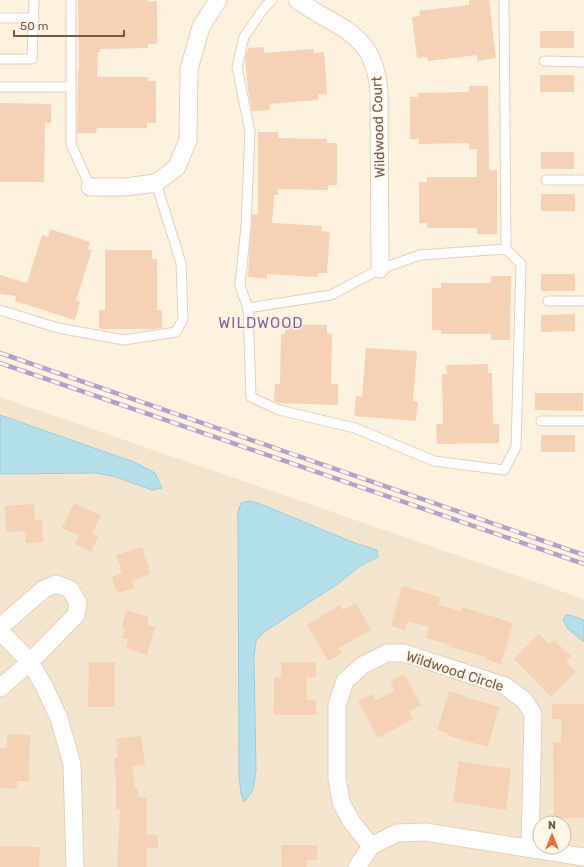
<svg xmlns="http://www.w3.org/2000/svg" width="584" height="867" viewBox="0 0 584 867" font-family="Rubik,sans-serif">
  <style>
    .residential { fill: #f6e5cd; fill-rule: evenodd }
    .water { fill: #b2dfe9; stroke: #98cedc }
    .building { fill: #f6d1b4 }
    .lines { fill: none; stroke-linecap: round; stroke-linejoin: round }
    .service-casing { stroke: #e3cfba; stroke-width: 11 }
    .minor-casing { stroke: #e3cfba; stroke-width: 19 }
    .service { stroke: #fff; stroke-width: 9 }
    .minor { stroke: #fff; stroke-width: 17 }
    .rail-casing { stroke: #b69ec8; stroke-width: 4.5 }
    .rail { stroke: #fff7e7; stroke-width: 3; stroke-dasharray: 9; stroke-linecap: butt }
    .labels { text-anchor: middle; stroke-width: 3; stroke-linejoin: round; paint-order: stroke }
    .street-label { font-size: 14px; fill: #765945; stroke: #fff7e7 }
    .neighbourhood-label { font-size: 15px; letter-spacing: 1px; fill: #895f9b; stroke: #fff7e7 }
  </style>
  <rect width="100%" height="100%" fill="#fef3df"/>
  <path class="residential" d="M0,397L584,599V867H0ZM540,823H564V847H540Z"/>
  <g class="water">
    <path d="M0,415L134,462L155,473L162,488L152,490L116,477L97,473L0,474Z"/>
    <path d="M248,501L258,503L355,543L377,550L378,557L360,566L339,583L264,632L256,641L254,657L256,771L253,790L244,802L241,794L239,775L238,512L241,503Z"/>
    <path d="M566,615H570L584,620V642L567,628L563,619Z"/>
  </g>
  <g class="building">
    <path d="M78,0H148V2L157,1V44H148V48L100,49V52H98L97,77H148L147,81H156V123H147V128H97L96,133H77L78,70H79Z"/>
    <path d="M469,0H489L496,58L477,61V55L428,61L427,57L417,58L412,17L420,16L419,11L469,5Z"/>
    <rect x="540" y="31" width="34" height="17"/>
    <path d="M264,47V53L314,49V53L324,52L327,94H318V100L269,104L270,110L252,111L248,89L245,58L248,48Z"/>
    <rect x="540" y="75" width="34" height="17"/>
    <path d="M469,86H488L489,170H497V234H477V228H427V223H419V182H427V177H477V149H469V143L419,144V139H410V97H418V93L469,92Z"/>
    <path d="M0,103L51,104V123H45L44,182H0Z"/>
    <path d="M258,132H278V138L327,139V143H337V185H328V190L278,189V195H274L272,223L322,226L321,231L330,232L327,273H318L317,277L267,274V279L248,277L252,214L258,215Z"/>
    <rect x="541" y="152" width="33" height="17"/>
    <rect x="541" y="194" width="34" height="17"/>
    <path d="M50,229L90,242L88,250H92L76,300L80,302L75,320L15,301L16,296L0,294V275L27,283L42,235L48,237Z"/>
    <path d="M105,250H152V259H157V310H162V328L154,329H99V310H105Z"/>
    <rect x="541" y="274" width="34" height="17"/>
    <path d="M491,276H511L510,340H491V334H441V330H432V288H441V283H491Z"/>
    <path d="M575,314V331L541,332V315Z"/>
    <path d="M285,324L327,325V333L332,334L331,384H338V405L279,403L274,401L275,384H280L281,334H285Z"/>
    <path d="M366,348L417,351L413,401L418,402L416,421L354,416L356,396L362,397Z"/>
    <path d="M488,364V373H492L493,424H499V443L437,444L436,424H443L442,374H447L446,365Z"/>
    <path d="M535,393H583V411L535,410Z"/>
    <rect x="541" y="435" width="34" height="17"/>
    <path d="M74,503L101,515L92,534L98,536L91,552L75,544L79,536L62,528Z"/>
    <path d="M34,504L35,520L42,519L43,542L26,543L25,531L6,532L5,506Z"/>
    <path d="M142,547L151,574L132,581L134,588L117,593L112,577L122,573L116,555Z"/>
    <path d="M402,586L440,597L438,605L461,611L462,607L513,623L501,664L485,659L486,657L451,647V645L426,638L429,627L408,621L405,630L391,626Z"/>
    <path d="M356,603L371,630L339,648L342,653L328,661L307,625L340,605L343,610Z"/>
    <path d="M126,610L149,617L147,625L155,627L147,655L126,648L128,639L122,638L125,628L122,627Z"/>
    <path d="M539,634L549,644L554,640L571,656L566,661L576,672L551,697L514,659Z"/>
    <path d="M89,662H115V707H88Z"/>
    <path d="M281,662H316V677H307V700H316V715H274V677H281Z"/>
    <path d="M404,674L421,705L409,711L413,719L378,738L358,701L372,694L375,701L395,690L390,682Z"/>
    <path d="M449,691L464,696V697L499,707L488,747L449,736V734L437,730Z"/>
    <path d="M552,704H584V818H554L553,742H561V719H552Z"/>
    <path d="M7,734L30,735L29,781H17V789L0,788V748H7Z"/>
    <path d="M141,736L145,765L132,766L135,788H138V797H147V835H158V848H147V867H117L120,809H116V781L114,759L118,758L116,739Z"/>
    <path d="M459,761L511,769L506,810L453,802Z"/>
    <path d="M281,845H317V860H307V867H282Z"/>
    <path d="M0,846L40,847L39,867H0Z"/>
  </g>
  <g class="lines">
    <g class="service-casing">
      <g id="service">
        <path d="M71,0V144L90,187"/>
        <path d="M272,0L264,8L244,37L237,67L250,132L246,226L240,286L248,308L251,397L279,410L355,428L434,461L504,470L516,447L521,264L506,249L504,0"/>
        <path d="M0,18H34"/>
        <path d="M0,59H32L34,0"/>
        <path d="M544,61L584,62"/>
        <path d="M0,87H71"/>
        <path d="M546,180H584"/>
        <path d="M548,301H584"/>
        <path d="M248,308L331,295L380,269L420,255L506,249"/>
        <path d="M0,310L58,328L124,340L176,332L183,319L181,263L156,183"/>
        <path d="M541,421H584"/>
      </g>
    </g>
    <g class="minor-casing">
      <g id="minor">
        <path d="M297,0C339,30 375,31 379,93L380,269"/>
        <path d="M90,187H125L156,183L177,167L188,140L189,69L201,27L218,0"/>
        <path d="M0,627L44,589L56,584L70,589L78,603L76,615L30,662L0,688"/>
        <path d="M0,631L30,662L44,686L59,718L72,764L75,867"/>
        <path d="M371,846L351,821L341,802L337,778V705L345,681L363,665L387,653H404L505,686L524,700L533,714L530,848"/>
        <path d="M371,846L397,833L425,832L584,857"/>
        <path d="M357,867L371,846"/>
      </g>
    </g>
    <use href="#service" class="service"/>
    <use href="#minor" class="minor"/>
    <g class="rail-casing">
      <g id="rail">
        <path d="M0,353L584,555"/>
        <path d="M0,363L584,564"/>
      </g>
    </g>
    <use href="#rail" class="rail"/>
  </g>
  <g class="labels">
    <g class="street-label">
      <text transform="translate(378 127) rotate(-92)" y="5">Wildwood Court</text>
      <text transform="translate(455 671) rotate(18)" y="5">Wildwood Circle</text>
    </g>
    <g class="neighbourhood-label">
      <text x="261" y="328">WILDWOOD</text>
    </g>
  </g>
  <g transform="translate(552 835)"><circle r="19" fill="#fff7e7" stroke="#c8b8a6"/>
  <path d="M0-3L7 15L0 10L-7 15Z" fill="#f36b39"/>
  <text y="-6" font-size="11" font-weight="bold" text-anchor="middle" fill="#765945">N</text>
  </g>
  <path d="M14 30v6h110v-6" fill="none" stroke="#765945" stroke-width="2"/>
  <text x="20" y="30" font-size="12" fill="#765945" stroke="#fff7e7" stroke-width="3" paint-order="stroke">50 m</text>
</svg>
